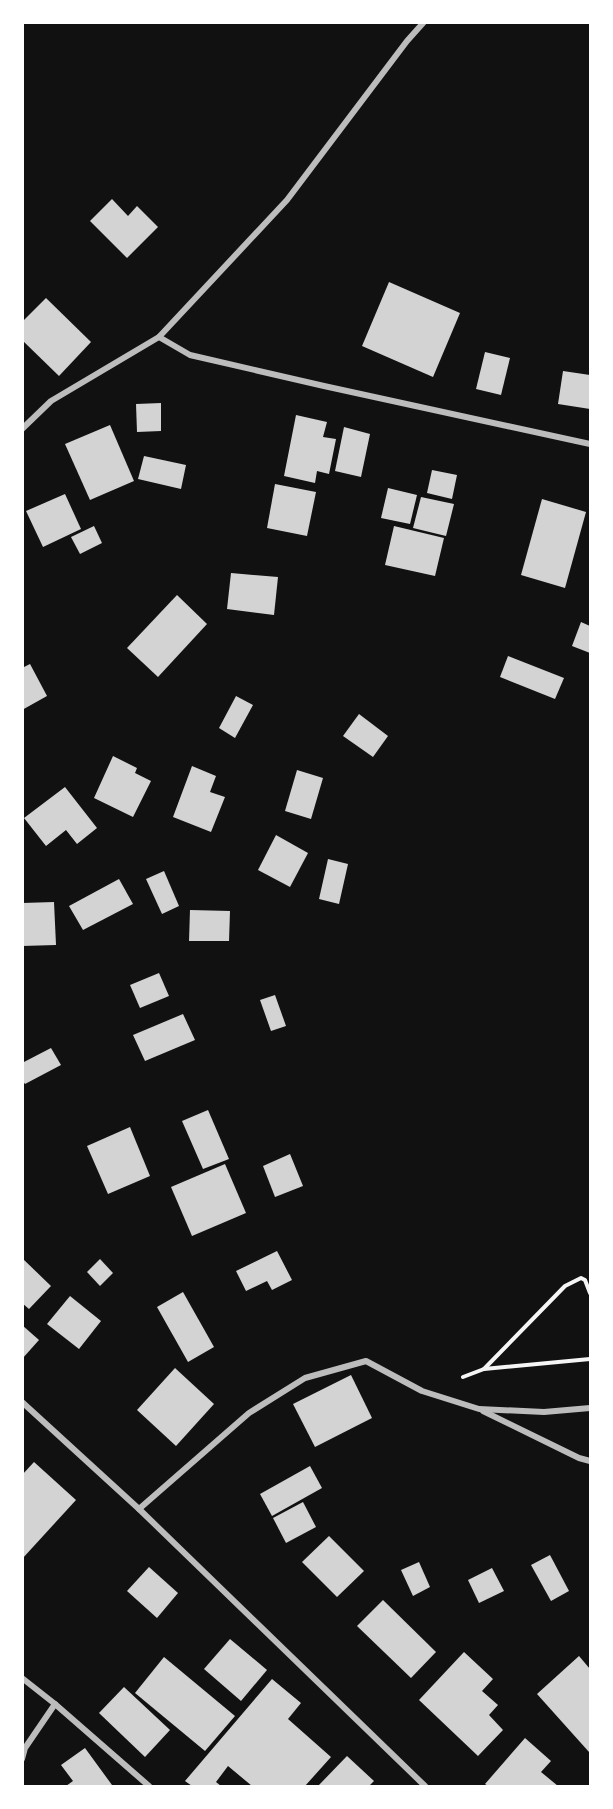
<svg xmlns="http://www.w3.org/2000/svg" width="613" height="1809" viewBox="0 0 613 1809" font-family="Georgia,serif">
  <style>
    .building { fill: #d3d3d3 }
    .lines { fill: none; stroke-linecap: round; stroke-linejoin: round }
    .path { stroke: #f5f5f5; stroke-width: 4 }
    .minor { stroke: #bcbcbc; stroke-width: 6 }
  </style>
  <rect width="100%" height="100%" fill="#111"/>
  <g class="building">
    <path d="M112,199L128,216L137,206L158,227L127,258L90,221Z"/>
    <path d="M389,282L460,313L433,377L362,346Z"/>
    <path d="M46,298L91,342L59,376L22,340V322Z"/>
    <path d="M485,352L510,358L501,395L476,389Z"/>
    <path d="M563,371L590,375V409L558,404Z"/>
    <path d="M161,403V431L137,432L136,404Z"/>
    <path d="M296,415L327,422L323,437L336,439L329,474L317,471L315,483L284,476Z"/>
    <path d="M110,425L134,481L90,500L65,444Z"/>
    <path d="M344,427L370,434L361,477L335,471Z"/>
    <path d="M144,456L186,465L181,489L138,479Z"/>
    <path d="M432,470L457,475L452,499L427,493Z"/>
    <path d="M275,484L316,492L307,536L267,528Z"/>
    <path d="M388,488L417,495L410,524L381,518Z"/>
    <path d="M65,494L81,529L43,547L26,511Z"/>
    <path d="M421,497L454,504L446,536L413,528Z"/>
    <path d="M542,499L586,512L565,588L521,575Z"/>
    <path d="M94,526L102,543L80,554L71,537Z"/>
    <path d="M394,526L444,538L435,576L385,565Z"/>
    <path d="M231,573L278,577L274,615L227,609Z"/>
    <path d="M177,595L207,624L158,677L127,648Z"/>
    <path d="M581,622L590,626V653L572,646Z"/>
    <path d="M508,656L564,678L555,699L500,677Z"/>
    <path d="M30,664L47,696L22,710V668Z"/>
    <path d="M236,696L253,705L235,738L219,728Z"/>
    <path d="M359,714L388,736L373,757L343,736Z"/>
    <path d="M113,756L137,768L135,773L151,781L133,817L94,798Z"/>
    <path d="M192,766L216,776L210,792L225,797L211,832L173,817Z"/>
    <path d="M297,770L323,778L311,819L285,811Z"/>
    <path d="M65,787L97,828L77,844L66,830L46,846L24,818Z"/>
    <path d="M276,835L308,853L290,887L258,870Z"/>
    <path d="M328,859L348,864L339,904L319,899Z"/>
    <path d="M164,871L179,906L162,914L146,879Z"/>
    <path d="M119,879L133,904L83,930L69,906Z"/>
    <path d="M54,902L56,945L22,946V903Z"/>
    <path d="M190,910L230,911L229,941H189Z"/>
    <path d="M159,973L169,996L140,1008L130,985Z"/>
    <path d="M275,995L286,1026L271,1031L260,1000Z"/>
    <path d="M183,1014L195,1040L145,1061L133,1035Z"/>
    <path d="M51,1048L61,1065L25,1084L22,1080V1063Z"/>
    <path d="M208,1110L229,1159L203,1169L182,1121Z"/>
    <path d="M130,1127L150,1176L108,1194L87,1146Z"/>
    <path d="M290,1154L303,1186L275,1197L263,1166Z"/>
    <path d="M225,1164L246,1213L192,1236L171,1187Z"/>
    <path d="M277,1251L292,1280L272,1290L267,1281L246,1291L236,1271Z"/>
    <path d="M22,1258L51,1286L29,1309L22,1303Z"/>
    <path d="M100,1259L113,1273L100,1286L87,1272Z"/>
    <path d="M183,1292L214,1347L188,1362L157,1307Z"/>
    <path d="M70,1296L101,1321L79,1349L47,1324Z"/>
    <path d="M22,1325L39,1340L22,1359Z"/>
    <path d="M175,1368L214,1404L176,1446L137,1410Z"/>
    <path d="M351,1375L372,1418L315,1447L293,1404Z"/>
    <path d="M34,1462L76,1500L22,1559V1475Z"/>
    <path d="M310,1466L322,1488L272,1516L260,1494Z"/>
    <path d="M303,1502L316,1527L286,1543L273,1518Z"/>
    <path d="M329,1536L364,1571L337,1597L302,1562Z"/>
    <path d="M550,1555L569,1591L551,1601L531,1565Z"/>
    <path d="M419,1562L430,1587L413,1596L401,1570Z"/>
    <path d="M149,1567L178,1593L157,1618L127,1591Z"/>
    <path d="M492,1568L504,1591L479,1603L468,1580Z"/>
    <path d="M383,1600L436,1652L411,1678L357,1626Z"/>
    <path d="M230,1639L267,1670L241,1701L204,1669Z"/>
    <path d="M464,1652L493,1679L482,1691L498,1705L489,1715L503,1730L478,1756L419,1700Z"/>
    <path d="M579,1656L590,1669V1750L589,1752L537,1694Z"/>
    <path d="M164,1657L235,1716L205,1751L135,1693Z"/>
    <path d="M272,1679L301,1703L288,1719L331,1757L305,1786H252L228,1766L216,1782L221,1786H192L185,1781Z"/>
    <path d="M124,1687L170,1730L145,1757L99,1713Z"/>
    <path d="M525,1738L551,1761L541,1772L558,1786H488L485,1784Z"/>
    <path d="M85,1748L112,1785L110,1786H66L73,1781L61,1765Z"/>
    <path d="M347,1756L374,1781L369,1786H318Z"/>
  </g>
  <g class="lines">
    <g class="path">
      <path d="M484,1369L565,1286L581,1278L585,1280L590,1293"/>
      <path d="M463,1377L484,1369L590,1359"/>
    </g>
    <g class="minor">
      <path d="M159,337L190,355L324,386L590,444"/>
      <path d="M22,429L51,401L159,337L287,200L407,41L424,22"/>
      <path d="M22,1402L139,1509L425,1786"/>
      <path d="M483,1411L579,1458L590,1461"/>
      <path d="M139,1509L249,1413L305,1378L366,1361L422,1391L479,1409L544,1412L590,1408"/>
      <path d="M22,1678L55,1704L149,1786"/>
      <path d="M22,1759L25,1748L55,1704"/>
    </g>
  </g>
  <rect width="613" height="1809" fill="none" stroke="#ffffff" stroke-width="48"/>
</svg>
